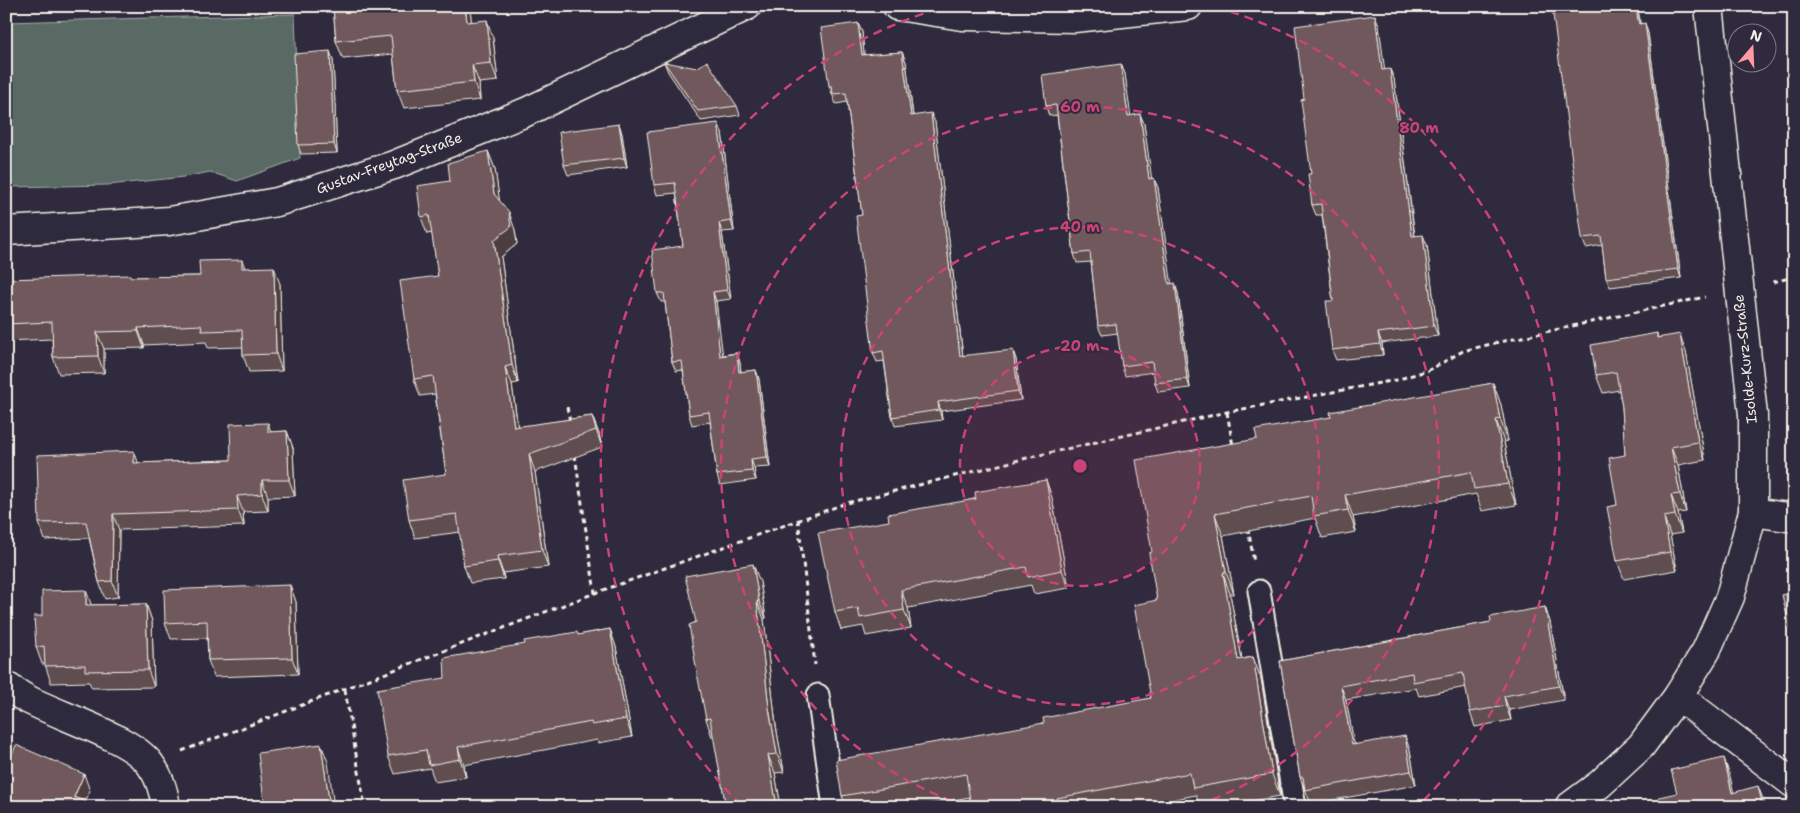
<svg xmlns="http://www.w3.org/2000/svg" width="1800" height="813" viewBox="0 0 1800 813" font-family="'Shantell Sans',sans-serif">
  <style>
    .garden { fill: #586b63; stroke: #a6aea6 }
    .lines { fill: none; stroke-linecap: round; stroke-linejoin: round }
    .service-casing { stroke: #f4f1e8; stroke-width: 25 }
    .minor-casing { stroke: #f4f1e8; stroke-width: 31 }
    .path { stroke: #f4f1e8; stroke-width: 3; stroke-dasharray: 5 4; stroke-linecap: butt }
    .service { stroke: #2f2a3d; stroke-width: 21 }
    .minor { stroke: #2f2a3d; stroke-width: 28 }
    .wall { fill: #5f4d50; stroke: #f4f1e8 }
    .shaded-wall { fill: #4e3e41; stroke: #f4f1e8 }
    .building { fill: #6f595d; stroke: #f4f1e8 }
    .ring { fill: none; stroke: #cc4377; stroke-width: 2.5; stroke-dasharray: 9 6 }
    .labels { text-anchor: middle; stroke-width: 4; stroke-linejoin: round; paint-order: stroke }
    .street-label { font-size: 14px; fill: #f4f1e8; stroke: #2f2a3d }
    .centre { fill: #cc4377; stroke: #2f2a3d; stroke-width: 2.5 }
    .ring-label { font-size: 15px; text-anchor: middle; font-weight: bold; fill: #cc4377; stroke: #2f2a3d; stroke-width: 4; stroke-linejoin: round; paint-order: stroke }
  </style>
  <rect width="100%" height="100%" fill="#2f2a3d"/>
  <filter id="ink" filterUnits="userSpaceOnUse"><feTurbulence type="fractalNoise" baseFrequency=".02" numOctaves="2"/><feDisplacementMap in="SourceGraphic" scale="10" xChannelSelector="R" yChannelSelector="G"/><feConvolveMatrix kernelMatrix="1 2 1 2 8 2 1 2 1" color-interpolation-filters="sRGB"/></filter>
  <g filter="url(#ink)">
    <path class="garden" d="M295,14L300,158L237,181L210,172L184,177L108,185L6,187V22Z"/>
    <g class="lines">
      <g class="service-casing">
        <g id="service">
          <path d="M1259,591L1295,807"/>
          <path d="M818,695L834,807"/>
        </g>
      </g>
      <g class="minor-casing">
        <g id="minor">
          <path d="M897,6L962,16L1074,18L1188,6"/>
          <path d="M6,231L169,221L277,202L394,165L526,112L747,6"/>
          <path d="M1753,512L1794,518"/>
          <path d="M6,686C14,691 21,696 29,700C60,716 131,738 150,764C160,777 164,792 166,807"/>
          <path d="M1678,696L1794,784"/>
          <path d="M1569,807L1600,784L1641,746L1678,696L1706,651L1730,597L1753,512V415L1709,6"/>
        </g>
      </g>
      <g class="path">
        <path d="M1773,282L1794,277"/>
        <path d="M567,407L570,422"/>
        <path d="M1227,412L1233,446"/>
        <path d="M575,455L595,593"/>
        <path d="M798,519L815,665"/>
        <path d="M1248,528L1254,562"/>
        <path d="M345,690L365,807"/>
        <path d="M182,751L595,593L847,503L1027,458L1227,412L1396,380L1429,370L1463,351L1495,343L1705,297"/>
      </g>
      <use href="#service" class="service"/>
      <use href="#minor" class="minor"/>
    </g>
    <g class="wall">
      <path d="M333,6H470L471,21L493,38L498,81L479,83L480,100L404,108L397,90L393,54L343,59L336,41Z"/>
      <path d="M555,6H599L558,13Z"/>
      <path d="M1637,6L1641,24L1648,33L1681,278L1610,287L1606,278L1602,245L1586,248L1582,238Z"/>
      <path d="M1375,15L1379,26L1384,69L1394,79L1415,236L1427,245L1438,336L1382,343L1383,355L1336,360L1332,350L1333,301L1322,215H1316L1312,205L1311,174Z"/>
      <path d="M862,32L864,55L902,52L906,62L913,115L935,122L963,356L1016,359L1021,400L941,411L942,420L895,426L892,417L884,361L877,362L873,353L862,215L847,102L836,104L829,86Z"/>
      <path d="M333,60L337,153L301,154L298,145Z"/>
      <path d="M664,62L737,106L740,115L701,121L668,72Z"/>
      <path d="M1121,64L1125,74L1130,116L1140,114L1144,124L1151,179L1154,178L1158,188L1171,284L1178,293L1190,388L1158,392L1155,383L1154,372L1125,376L1122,366L1118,333L1102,335L1098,326L1091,262L1077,263L1074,254L1057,115L1049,116L1046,106Z"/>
      <path d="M619,124L622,134L627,167L568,175L564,165Z"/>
      <path d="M722,132L734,231L722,232L731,299L716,301L722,355L737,353L740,363L741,372L756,370L759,379L770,467L754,468L756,480L720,485L717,475L710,422L692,425L689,415L683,370L676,371L672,362L665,302H661L657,293L683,246L676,193L657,195L654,185Z"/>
      <path d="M488,151L495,169L499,200L515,230L517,244L501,257L518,383L512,384L518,427L592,416L599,434L602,447L535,472L548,567L503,573L504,579L470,583L464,566L460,532L415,538L409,520L446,474L435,394L420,396L414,379L438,276L432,233L427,234L421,217L450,181Z"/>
      <path d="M242,260L245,268L280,284L282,371L249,372L243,355V347L208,348L206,342L144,345V348L104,349V373L59,374L53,357L52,339L6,341V279L200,276Z"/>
      <path d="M1657,333L1658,338L1686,352L1705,460L1678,465L1686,512L1678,513L1682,533L1670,535L1677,570L1624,579L1617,561V505L1625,455L1622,407L1619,390L1603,393L1596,375Z"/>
      <path d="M1493,383L1501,405L1508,441L1504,442L1516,505L1482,511L1476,494L1353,517L1356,532L1322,538L1315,518L1223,536L1234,594H1230L1242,659L1253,657L1261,679L1280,796L1217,807H1200L1196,795L1134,807H971L970,797L914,807H846L842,796L1044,723L1151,698L1157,600L1152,552L1257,439L1331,417Z"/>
      <path d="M268,423L271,432L287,431L293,448L295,496L268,497V511L243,512L244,526L119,530L118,597L105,599L99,582L89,538L45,540L39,523L134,451L138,463L231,460Z"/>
      <path d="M1046,480L1052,498L1069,588L1034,594L1031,585L908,608L911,628L866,636L863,626L841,630L835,612L889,521Z"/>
      <path d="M760,582L766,618L764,619L776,726L784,772L775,773L781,807H726L714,737H712L706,719L696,622Z"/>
      <path d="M290,585L296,602L298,674L214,677L208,660L207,638L171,639L165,623Z"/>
      <path d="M146,604L152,621L154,687L92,688L89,682L51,683L45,664H42L36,647L42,616L92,605Z"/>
      <path d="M1545,607L1550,622L1564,700L1509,710L1511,720L1475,727L1470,712L1466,687L1419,696L1416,688L1346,700L1354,744L1410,750L1416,785L1311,804L1300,777L1280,661L1491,622Z"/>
      <path d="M610,629L616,647L632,737L598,743L597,740L464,765L466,777L435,782L430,768L395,774L388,756L445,678L578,635Z"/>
    </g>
    <g class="shaded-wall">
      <path d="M465,6H470L473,40L467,22Z"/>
      <path d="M1635,6H1637L1642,34L1639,24Z"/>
      <path d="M1375,15L1379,26L1386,80L1382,70Z"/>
      <path d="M487,20L493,38L498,81L491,63Z"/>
      <path d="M858,23L862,32L865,65L862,55Z"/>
      <path d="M1645,23L1648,33L1681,278L1678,269Z"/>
      <path d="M330,51L333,60L337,153L334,144Z"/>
      <path d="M902,52L906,62L914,125L911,116Z"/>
      <path d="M1121,64L1125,74L1132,125L1128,116Z"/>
      <path d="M472,65L479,83L480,100L474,82Z"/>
      <path d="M1390,69L1394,79L1416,247L1412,236Z"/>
      <path d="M931,113L935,122L964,366L960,356Z"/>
      <path d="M1140,114L1144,124L1153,188L1149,179Z"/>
      <path d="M718,123L722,132L734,231L731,221Z"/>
      <path d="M619,124L622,134L627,167L624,158Z"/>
      <path d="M488,151L495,169L501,211L494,194Z"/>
      <path d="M1154,178L1158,188L1173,294L1169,284Z"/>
      <path d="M509,212L515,230L517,244L501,257L518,383L512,365L494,240Z"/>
      <path d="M719,223L722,232L731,299L727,290Z"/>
      <path d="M1423,235L1427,245L1438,336L1434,326Z"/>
      <path d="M274,267L280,284L282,371L276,354Z"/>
      <path d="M1175,283L1178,293L1190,388L1187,379Z"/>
      <path d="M713,292L716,301L724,365L720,356Z"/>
      <path d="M138,328L144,345V348L138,331Z"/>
      <path d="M97,332L104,349V373L98,356Z"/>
      <path d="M1378,333L1382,343L1383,355L1380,344Z"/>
      <path d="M1680,334L1686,352L1705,460L1698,442Z"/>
      <path d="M1013,350L1016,359L1021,400L1018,391Z"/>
      <path d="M737,353L740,363L742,381L739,372Z"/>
      <path d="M505,367L512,384L520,445L514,427Z"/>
      <path d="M756,370L759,379L770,467L767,457Z"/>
      <path d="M1493,383L1501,405L1508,441L1500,419Z"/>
      <path d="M938,402L941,411L942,420L939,410Z"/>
      <path d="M592,416L599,434L602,447L596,430Z"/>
      <path d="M1496,420L1504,442L1516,505L1508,484Z"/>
      <path d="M287,431L293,448L295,496L289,480Z"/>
      <path d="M1671,447L1678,465L1686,512L1680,494Z"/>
      <path d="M134,451L140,468L134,463Z"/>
      <path d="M529,454L535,472L548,567L542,550Z"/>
      <path d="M751,459L754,468L756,480L752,471Z"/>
      <path d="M262,480L268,497V511L262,494Z"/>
      <path d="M1046,480L1052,498L1069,588L1062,570Z"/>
      <path d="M1345,495L1353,517L1356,532L1348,510Z"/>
      <path d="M1671,495L1678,513L1682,533L1675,515Z"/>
      <path d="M237,496L243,512L244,526L238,510Z"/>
      <path d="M113,514L119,530L118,597L112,581Z"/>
      <path d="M1215,514L1223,536L1234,594L1226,572Z"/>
      <path d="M1664,517L1670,535L1677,570L1670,552Z"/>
      <path d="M497,556L503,573L504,579L498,561Z"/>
      <path d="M753,564L760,582L766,618L759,601Z"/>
      <path d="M1223,573L1230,594L1246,682L1238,660Z"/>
      <path d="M290,585L296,602L298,674L292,658Z"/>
      <path d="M86,590L92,607L86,605Z"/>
      <path d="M901,590L908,608L911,628L904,610Z"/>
      <path d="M757,601L764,619L776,726L784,772L777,754L769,708Z"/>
      <path d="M146,604L152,621L154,687L148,670Z"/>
      <path d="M1545,607L1550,622L1564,700L1559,686Z"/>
      <path d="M610,629L616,647L632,737L626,719Z"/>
      <path d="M1253,657L1261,679L1280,796L1272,774Z"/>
      <path d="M1341,686L1346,700L1357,759L1352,745Z"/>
      <path d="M1504,696L1509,710L1511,720L1506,706Z"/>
      <path d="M1405,736L1410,750L1416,785L1411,771Z"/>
      <path d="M321,744L328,762L334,807H330Z"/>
      <path d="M458,747L464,765L466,777L460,759Z"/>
      <path d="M768,755L775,773L781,807H777Z"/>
      <path d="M1724,758L1730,776L1737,807L1732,793Z"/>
      <path d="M84,774L90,791L83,807L74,797Z"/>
      <path d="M1758,786L1765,804V807H1763Z"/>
    </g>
    <g class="building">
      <path d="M333,6H465L467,22L487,20L491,63L472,65L474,82L397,90L391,36L336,41Z"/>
      <path d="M1552,6H1635L1639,24L1645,23L1678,269L1606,278L1601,236L1582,238Z"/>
      <path d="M1375,15L1382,70L1390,69L1412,236L1423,235L1434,326L1378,333L1380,344L1332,350L1326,301H1333L1321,204L1312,205L1308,174H1311L1301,100L1304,99L1295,26Z"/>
      <path d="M858,23L862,55L902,52L911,116L931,113L960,356L1013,350L1018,391L938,402L939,410L892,417L883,351L873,353L856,216L862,215L846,93L833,94L832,86H829L821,28Z"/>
      <path d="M330,51L334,144L298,145L294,54Z"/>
      <path d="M707,61L737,106L698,111L664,62L697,68Z"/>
      <path d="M1121,64L1128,116L1140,114L1149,179L1154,178L1169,284L1175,283L1187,379L1155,383L1152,362L1122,366L1116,324L1098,326L1090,252L1074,254L1056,105L1046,106L1042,75Z"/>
      <path d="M718,123L731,221L719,223L727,290L713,292L720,356L737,353L739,372L756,370L767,457L751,459L752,471L717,475L709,412L689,415L682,361L672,362L664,293H657L652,250L683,246L675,183L654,185L647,132Z"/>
      <path d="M619,124L624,158L564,165L559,132Z"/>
      <path d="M488,151L494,194L509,212L511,227L494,240L512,365L505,367L514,427L592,416L596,430L529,454L542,550L497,556L498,561L464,566L457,514L409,520L403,480L446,474L433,376L414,379L400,281L438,276L429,215L421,217L417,186L450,181L448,163Z"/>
      <path d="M242,260V268L274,267L276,354L243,355L242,330L202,331L201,325L138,328V331L97,332L98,356L53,357L52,322L6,324V279L130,275V277L200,276L199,261Z"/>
      <path d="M1657,333V338L1680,334L1698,442L1671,447L1680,494L1671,495L1675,515L1664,517L1670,552L1617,561L1607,507L1617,505L1609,458L1625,455L1622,407L1616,372L1596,375L1591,345Z"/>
      <path d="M1493,383L1500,419L1496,420L1508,484L1474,489L1471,472L1345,495L1348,510L1314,516L1311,496L1215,514L1226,572L1223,573L1238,660L1253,657L1272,774L1193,788L1190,773L1057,798L1058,803L1039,807H971L966,774L842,796L836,760L1044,723L1043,718L1151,698L1134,605L1157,600L1149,553L1152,552L1136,460L1257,439L1255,430L1331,417L1330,412Z"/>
      <path d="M268,423V432L287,431L289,480H262V494L237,496L238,510L113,514L112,581L99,582L86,522L39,523L37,455L134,451V463L231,460L230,424Z"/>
      <path d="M1046,480L1062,570L1028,577L1026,567L901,590L904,610L860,618L858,608L835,612L818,533L889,521L888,514L976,499L975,492Z"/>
      <path d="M753,564L759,601H757L769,708L777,754L768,755L777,807H726L710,718L706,719L697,673L689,625L696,622L685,576Z"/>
      <path d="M290,585L292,658L208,660L207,621L165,623L164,590Z"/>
      <path d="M86,590V605L146,604L148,670L85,671V665L45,666L44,646L36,647L34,616H42V591Z"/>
      <path d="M1794,592V645L1782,595Z"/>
      <path d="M1545,607L1559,686L1504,696L1506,706L1470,712L1463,673L1413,682L1412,673L1341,686L1352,745L1405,736L1411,771L1305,790L1303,777H1300L1280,661L1491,622L1490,617Z"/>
      <path d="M610,629L626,719L592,725L591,722L458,747L460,759L429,765L426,750L388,756L377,689L445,678L444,658L525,644L524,641L577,632L578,635Z"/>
      <path d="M321,744L330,807H262L261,801H264L258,753Z"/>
      <path d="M16,745L84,774L74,797L98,807H6V769Z"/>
      <path d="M1724,758L1732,793L1758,786L1763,807H1661L1659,797L1677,793L1671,770Z"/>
    </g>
  </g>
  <circle cx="1080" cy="466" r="120" fill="#cc4377" fill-opacity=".12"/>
  <g class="ring">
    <circle cx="1080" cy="466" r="120"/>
    <circle cx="1080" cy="466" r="239"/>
    <path d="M966 806A359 359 0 1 1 1194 806"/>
    <path d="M741 805A479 479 0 0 1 944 7M1216 7A479 479 0 0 1 1419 805"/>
  </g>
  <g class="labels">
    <g class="street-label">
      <text transform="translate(389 163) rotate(-20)" y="5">Gustav-Freytag-Straße</text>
      <text transform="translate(1745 359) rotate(-96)" y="5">Isolde-Kurz-Straße</text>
    </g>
  </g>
  <circle cx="1080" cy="466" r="8" class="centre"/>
  <g class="ring-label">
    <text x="1080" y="112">60 m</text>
    <text x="1419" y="133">80 m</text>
    <text x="1080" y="232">40 m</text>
    <text x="1080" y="351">20 m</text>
  </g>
  <rect width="1800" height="813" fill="none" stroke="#2f2a3d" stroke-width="25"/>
  <rect x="12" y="12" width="1775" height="788" fill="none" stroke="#f4f1e8" stroke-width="2" filter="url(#ink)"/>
  <g transform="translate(1752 48) rotate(19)"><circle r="24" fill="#2f2a3d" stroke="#7e7a81"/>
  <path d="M0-4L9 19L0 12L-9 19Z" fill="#ff9aa2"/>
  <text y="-8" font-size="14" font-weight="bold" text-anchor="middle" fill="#f4f1e8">N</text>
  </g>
</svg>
